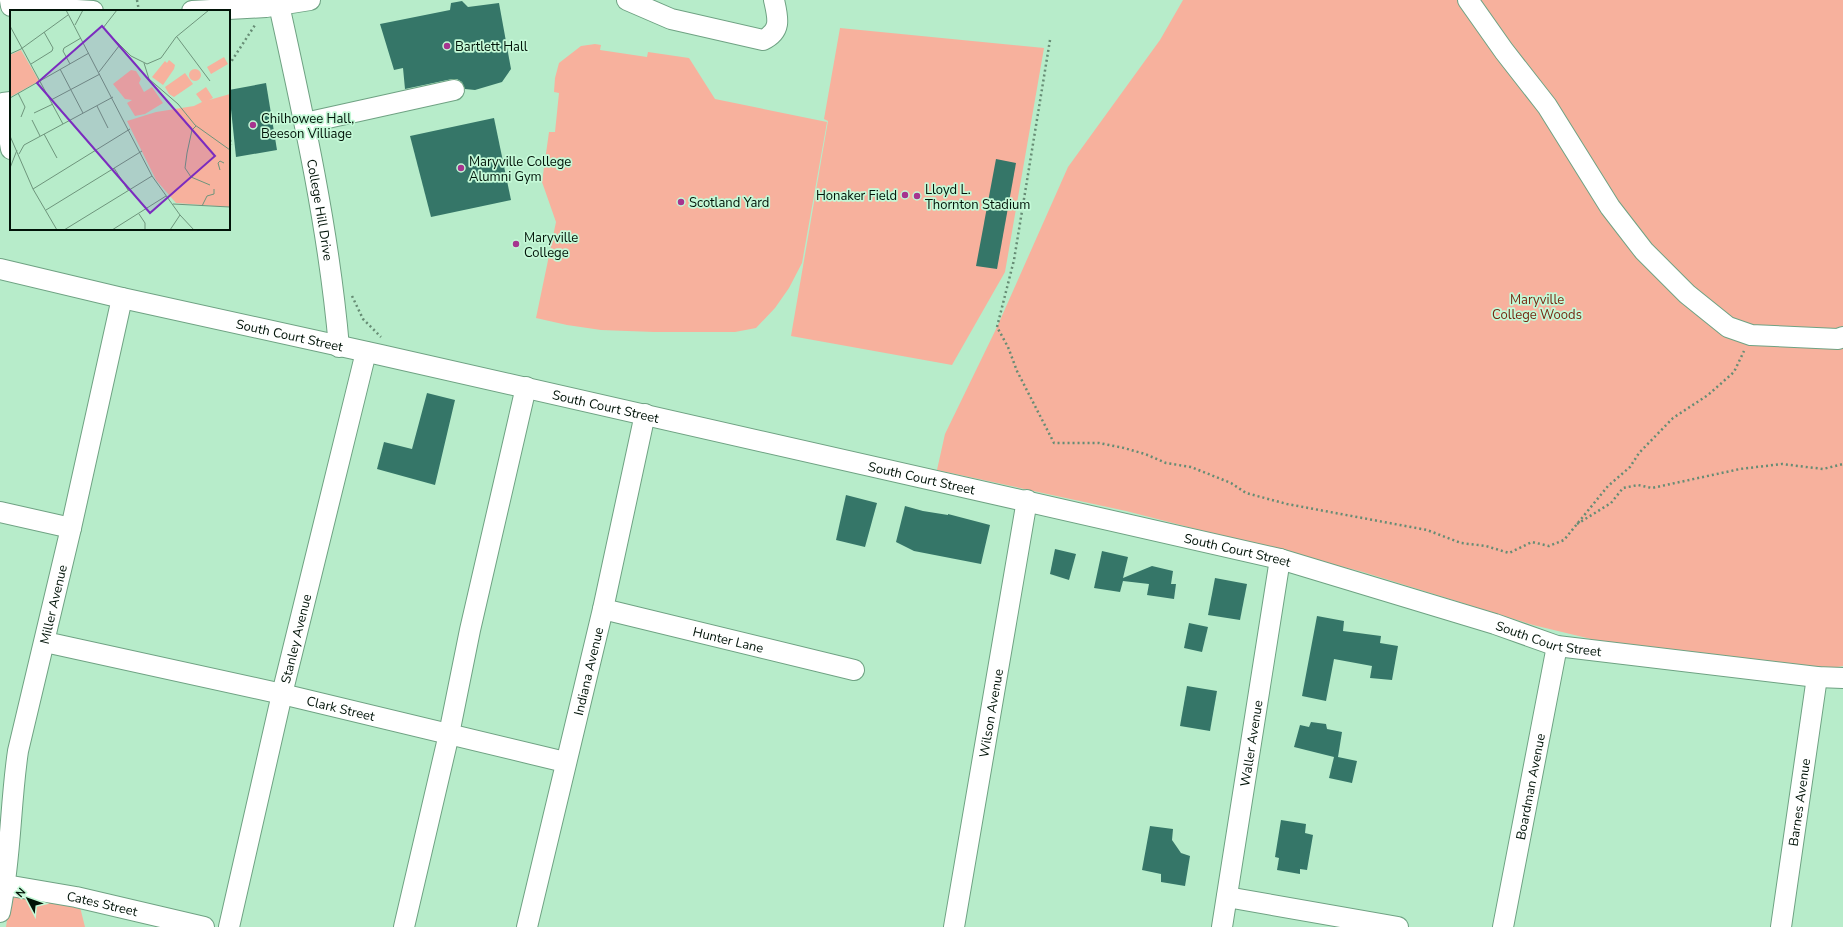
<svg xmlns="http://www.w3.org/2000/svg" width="1843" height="927" viewBox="0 0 1843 927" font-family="'Nunito Sans',sans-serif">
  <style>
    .green { fill: #f7b19d }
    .building { fill: #357668 }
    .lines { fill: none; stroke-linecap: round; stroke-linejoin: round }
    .minor-casing { stroke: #6fa283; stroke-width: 22 }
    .path { stroke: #668c74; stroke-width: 2.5; stroke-dasharray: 2 3; stroke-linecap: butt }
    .minor { stroke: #fff; stroke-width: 20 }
    .poi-dot { fill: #a6348f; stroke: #c4f9d7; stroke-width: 1.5 }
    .labels { text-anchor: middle; stroke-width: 3.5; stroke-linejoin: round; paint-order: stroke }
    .poi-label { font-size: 13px; fill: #011308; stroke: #c4f9d7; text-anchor: start }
    .street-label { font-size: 13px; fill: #011308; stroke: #c4f9d7 }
    .park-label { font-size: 13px; fill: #752811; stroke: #c4f9d7 }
    .inset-road { fill: none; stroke: #6e957c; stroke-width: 1 }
    .view { fill: #7b2cbf; fill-opacity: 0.15; stroke: #7b2cbf; stroke-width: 2 }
    .inset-edge { fill: none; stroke: #011308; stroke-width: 2 }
  </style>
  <rect width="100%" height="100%" fill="#b7ecca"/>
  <g class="green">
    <path d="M1183,0H1843V666L1832,668L1620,646L1533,625L1363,572L1126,511L937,470L945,434L997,327L1068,167L1160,40Z"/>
    <path d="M840,28L1044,48L1005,272L952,365L791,336L828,121L824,119Z"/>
    <path d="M595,44L601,45L600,50L647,57L648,52L689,58L715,99L827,122L802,263L789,288L775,308L756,328L735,332H654L601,330L567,325L536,318L556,222L542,182L549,132H555L559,93L554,92L555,78L559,63L581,46Z"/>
    <path d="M11,892L80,907L85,927H6Z"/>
  </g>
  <g class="building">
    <path d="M462,1L468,7L499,3L511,69L502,82L475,90L465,89L462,82L457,79H452L405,89L403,68L394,70L380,24L450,10L451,3Z"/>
    <path d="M266,83L277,150L236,157L229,90Z"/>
    <path d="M494,118L511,200L431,217L410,136Z"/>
    <path d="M996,159L1016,163L997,269L976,266Z"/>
    <path d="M427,393L455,400L435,485L377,469L384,442L412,449Z"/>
    <path d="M846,495L877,503L865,547L836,540Z"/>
    <path d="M905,506L923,511L948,515V514L990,525L981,564L914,551L896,542Z"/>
    <path d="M1055,549L1076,554L1069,580L1050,574Z"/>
    <path d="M1102,551L1128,557L1123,578L1152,566L1173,571L1171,584H1176L1174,599L1147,595L1149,584L1123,581L1120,592L1094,588Z"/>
    <path d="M1215,578L1247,584L1240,620L1208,615Z"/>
    <path d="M1317,616L1344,621L1343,631L1381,636L1380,643L1398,646L1392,680L1370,678L1372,666L1334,659L1326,701L1302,696Z"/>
    <path d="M1189,623L1208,627L1202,652L1184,648Z"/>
    <path d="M1187,686L1217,691L1210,731L1180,726Z"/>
    <path d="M1311,722L1326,724L1327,729L1342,732L1338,757L1357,761L1352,783L1329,778L1334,757L1294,747L1300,725L1309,727Z"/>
    <path d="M1281,820L1306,824L1305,833L1313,835L1307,870L1300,869V874L1277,870L1279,858L1275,857Z"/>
    <path d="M1150,826L1173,829L1172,840L1181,853L1190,856L1185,886L1161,882V874L1142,870Z"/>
  </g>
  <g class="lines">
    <g class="minor-casing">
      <g id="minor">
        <path d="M10,0L11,6L93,11"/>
        <path d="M627,0L671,19L763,40C782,31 778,18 774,0"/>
        <path d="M1468,0L1504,51L1547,106L1610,207L1644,251L1687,294L1728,327L1751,335L1838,339L1843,337"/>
        <path id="s1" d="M279,5C304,118 329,231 339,347"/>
        <path d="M192,11L266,7L310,0"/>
        <path d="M11,102L3,103L11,149"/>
        <path d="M305,123L454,90"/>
        <path id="s2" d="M0,269L122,298L381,355L1280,559L1495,624L1557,646L1817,677L1843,678"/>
        <path d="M0,512L71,528"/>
        <path id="s3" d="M603,609L854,670"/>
        <path id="s4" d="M45,642L282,694L565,762"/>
        <path id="s5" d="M0,884L76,897L204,927"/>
        <path d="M1227,897L1398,927"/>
        <path id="s6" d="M0,912C11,859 10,805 18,751L71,528L122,298"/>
        <path id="s7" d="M229,927L282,694L366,352"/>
        <path d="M404,927L449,734L470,630L526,387"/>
        <path id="s8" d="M527,927L603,609L645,414"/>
        <path id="s9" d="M954,927L1027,500"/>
        <path id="s10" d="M1222,927L1280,559"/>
        <path id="s11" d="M1503,927L1557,646"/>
        <path id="s12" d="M1781,927L1817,677"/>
      </g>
    </g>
    <g class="path">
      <path d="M137,0L139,11"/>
      <path d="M1050,40L1014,260L997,327L1008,347L1017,371L1054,443H1099L1124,448L1145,454L1166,463L1191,467L1231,483L1246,493L1287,504L1427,530L1461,543L1486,546L1509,553L1532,542L1549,546L1564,540L1608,486L1630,467L1639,453L1673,418L1708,395L1734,372L1744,351"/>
      <path d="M229,65L255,25"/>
      <path d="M229,135L231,145"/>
      <path d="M352,296L363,319L381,337"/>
      <path d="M1577,524L1611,503L1623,488L1638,485L1652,488L1740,469L1782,464L1823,469L1843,464"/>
    </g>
    <use href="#minor" class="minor"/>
  </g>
  <g class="poi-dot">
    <circle cx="447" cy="46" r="4"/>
    <circle cx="253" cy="125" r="4"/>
    <circle cx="461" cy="168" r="4"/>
    <circle cx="905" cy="195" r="4"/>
    <circle cx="917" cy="196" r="4"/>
    <circle cx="681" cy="202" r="4"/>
    <circle cx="516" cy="244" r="4"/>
  </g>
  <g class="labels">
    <g class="poi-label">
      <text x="455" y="51">Bartlett Hall</text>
      <text x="261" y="123">Chilhowee Hall,<tspan x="261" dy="15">Beeson Villiage</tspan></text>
      <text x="469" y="166">Maryville College<tspan x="469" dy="15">Alumni Gym</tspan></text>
      <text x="925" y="194">Lloyd L.<tspan x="925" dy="15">Thornton Stadium</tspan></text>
      <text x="897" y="200" text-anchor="end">Honaker Field</text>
      <text x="689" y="207">Scotland Yard</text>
      <text x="524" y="242">Maryville<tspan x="524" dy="15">College</tspan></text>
    </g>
    <g class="street-label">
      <text dy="5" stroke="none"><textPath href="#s1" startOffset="209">College Hill Drive</textPath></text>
      <text dy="5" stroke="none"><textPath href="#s2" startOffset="297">South Court Street</textPath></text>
      <text dy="5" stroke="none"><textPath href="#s2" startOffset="621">South Court Street</textPath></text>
      <text dy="5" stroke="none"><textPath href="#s2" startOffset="945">South Court Street</textPath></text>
      <text dy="5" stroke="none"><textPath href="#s2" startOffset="1269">South Court Street</textPath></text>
      <text dy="5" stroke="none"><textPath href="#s6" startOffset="313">Miller Avenue</textPath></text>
      <text dy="5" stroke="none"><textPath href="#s2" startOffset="1593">South Court Street</textPath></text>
      <text dy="5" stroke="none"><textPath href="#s7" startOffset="296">Stanley Avenue</textPath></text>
      <text dy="5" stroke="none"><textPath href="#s3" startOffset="129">Hunter Lane</textPath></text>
      <text dy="5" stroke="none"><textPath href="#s8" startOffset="263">Indiana Avenue</textPath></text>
      <text dy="5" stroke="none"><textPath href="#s4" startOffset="303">Clark Street</textPath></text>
      <text dy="5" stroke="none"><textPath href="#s9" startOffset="217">Wilson Avenue</textPath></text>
      <text dy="5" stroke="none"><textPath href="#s10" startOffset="186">Waller Avenue</textPath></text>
      <text dy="5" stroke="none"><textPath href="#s11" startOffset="143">Boardman Avenue</textPath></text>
      <text dy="5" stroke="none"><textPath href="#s12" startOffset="126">Barnes Avenue</textPath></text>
      <text dy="5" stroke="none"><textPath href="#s5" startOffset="104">Cates Street</textPath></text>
    </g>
    <g class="park-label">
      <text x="1537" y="304">Maryville<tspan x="1537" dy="15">College Woods</tspan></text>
    </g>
  </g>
  <g transform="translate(10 10)">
    <rect width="220" height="220" fill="#b7ecca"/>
    <path d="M11,40L29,71L0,87V45ZM214,47L218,54L201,64L197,57ZM159,50L165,55L164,59L153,75L142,67L155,51L157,53ZM179 65a6 6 0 1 1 12 0a6 6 0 1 1-12 0ZM121,60L126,61L131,69L129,73L134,82L142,77L153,93L135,104L125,106L117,93L122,90L115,89L103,74ZM175,63L183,74L164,87L159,84L155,77ZM196,77L203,88L199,90L220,84V197L166,193L146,170L117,111L146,102L184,96L192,92L186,84Z" fill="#f7b19d"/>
    <path class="inset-road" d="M56,0L142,166L170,205L184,220M107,0L93,18L121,46L137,54L151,48L166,27L199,0M65,15L73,0M0,16L53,114M167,27L200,71M0,44L11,39L58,5M134,53L139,69L168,94L185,115L220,140M21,54L42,41L43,38L34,22M60,54L53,41L54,38L71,28M50,59L73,103M89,62L109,36M8,83L15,97L11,107M0,88L79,43M41,90L90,64M87,96L98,118M24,103L43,94M22,110L30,126M186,116L182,120L177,143L175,158L181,167L200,175M34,124L47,148M0,126L23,179L47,220M9,144L14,135L103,87M0,158L7,140M104,158L118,180M210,160L208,153L210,151L214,153M23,179L120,119M163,194L220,197M192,196L197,186L204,184V179M36,200L132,141M129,204L135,213V220M54,220L142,166M102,220L156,186M160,220L170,205"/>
    <path class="view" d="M92,16L205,146L140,203L27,73Z"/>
    <rect width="220" height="220" class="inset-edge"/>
  </g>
  <g transform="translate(28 899) rotate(311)" stroke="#c4f9d7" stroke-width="3" paint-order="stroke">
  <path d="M0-3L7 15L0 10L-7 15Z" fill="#011308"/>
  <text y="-6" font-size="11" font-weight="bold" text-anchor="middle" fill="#011308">N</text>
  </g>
</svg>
